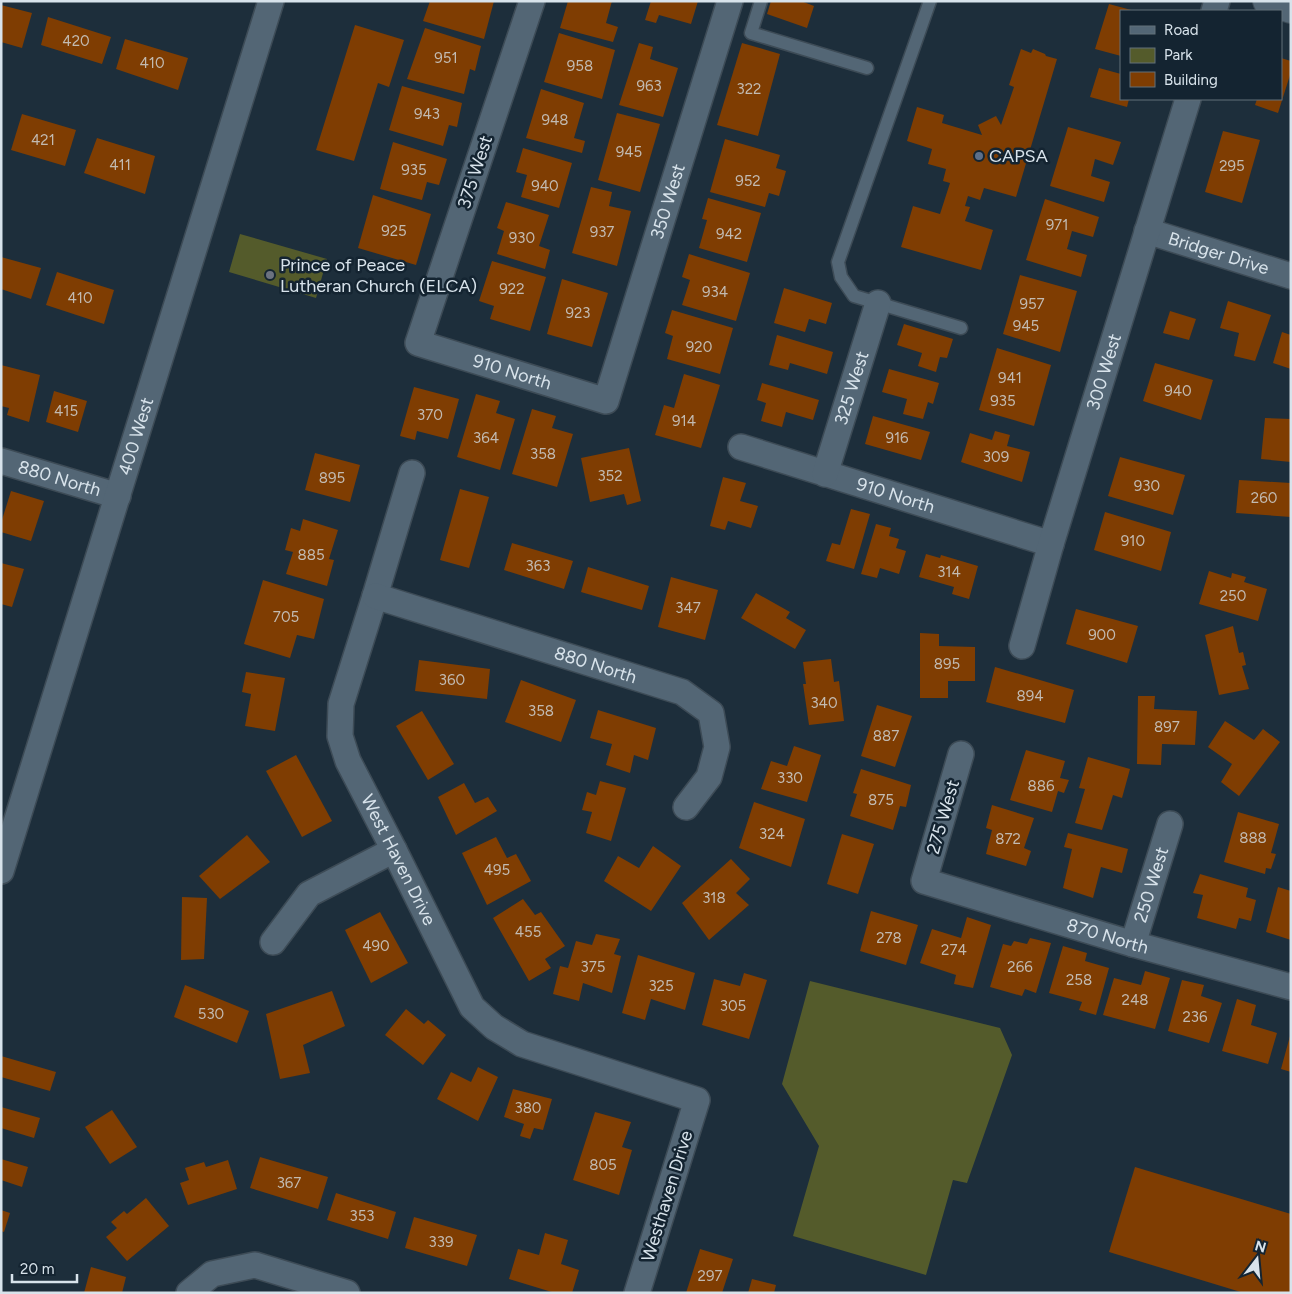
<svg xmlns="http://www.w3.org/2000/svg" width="1292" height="1294" viewBox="0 0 1292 1294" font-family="Figtree,sans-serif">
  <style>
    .green { fill: #545b2b }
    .building { fill: #7f3d02 }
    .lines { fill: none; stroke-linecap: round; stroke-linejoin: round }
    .service-casing { stroke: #3d4b56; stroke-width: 15 }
    .minor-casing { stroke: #3d4b56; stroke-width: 28 }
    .tertiary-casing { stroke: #3d4b56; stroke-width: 30 }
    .service { stroke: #536675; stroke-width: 12 }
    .minor { stroke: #536675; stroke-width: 25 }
    .tertiary { stroke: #536675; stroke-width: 28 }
    .service-dot { fill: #5c6f8a; stroke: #142431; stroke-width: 2 }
    .worship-dot { fill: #6b7280; stroke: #142431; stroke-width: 2 }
    .labels { text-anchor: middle; stroke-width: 5; stroke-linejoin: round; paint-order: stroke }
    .number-label { font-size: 15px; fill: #c2bab1 }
    .poi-label { font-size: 18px; fill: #d8e3eb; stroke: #142431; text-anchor: start }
    .street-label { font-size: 18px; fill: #d8e3eb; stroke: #142431 }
  </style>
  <rect width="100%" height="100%" fill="#1d2e3b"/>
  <g class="green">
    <path d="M240,234L327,259L316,298L229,272Z"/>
    <path d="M810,981L1000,1028L1012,1055L967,1183L953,1180L926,1275L793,1236L819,1146L782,1084Z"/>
  </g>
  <g class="building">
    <path d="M430,1H494L484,39L423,21Z"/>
    <path d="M568,1H612L606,23L618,27L613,42L560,28Z"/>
    <path d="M651,1H698L691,24L659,15L656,23L645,20Z"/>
    <path d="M771,1H801L814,6L807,28L767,14Z"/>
    <path d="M1109,4L1135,11H1121V56L1095,49Z"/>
    <path d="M1,5L32,13L22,48L1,42Z"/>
    <path d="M48,17L111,37L102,64L41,45Z"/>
    <path d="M355,25L404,40L389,87L378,83L354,161L316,150Z"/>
    <path d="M425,28L481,46L475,71L470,69L464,94L407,79Z"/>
    <path d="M559,33L615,50L602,99L544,82Z"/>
    <path d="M125,39L188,58L178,90L116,69Z"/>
    <path d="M639,43L653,47L650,59L678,68L663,117L619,105Z"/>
    <path d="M742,43L780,54L758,136L717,125Z"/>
    <path d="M1021,49L1031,53L1033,49L1045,54L1046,56L1057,59L1016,197L984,188L980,200L968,196L965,206L970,207L965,221L993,230L981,270L901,247L913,206L940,214L950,183L943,181L946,169L928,164L932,149L907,141L917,107L944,115L942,123L982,135L978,125L996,116L1001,125L1014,87L1009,85Z"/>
    <path d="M1281,58L1291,61V72L1278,113L1255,105L1257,99H1281Z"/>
    <path d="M1099,68L1121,74V99H1129L1127,107L1090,97Z"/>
    <path d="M402,86L462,103L457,127L449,125L443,146L389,130Z"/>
    <path d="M541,89L584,103L574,138L585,141L582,153L526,138Z"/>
    <path d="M617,113L660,124L640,192L598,180Z"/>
    <path d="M22,114L76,130L65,166L11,150Z"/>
    <path d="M1068,127L1121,142L1113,165L1095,159L1091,176L1110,182L1104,202L1050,186Z"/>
    <path d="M1223,131L1260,140L1242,203L1205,192Z"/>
    <path d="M97,138L155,156L145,194L84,173Z"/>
    <path d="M725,139L780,155L776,168L786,171L779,196L769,193L765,207L710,192Z"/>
    <path d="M393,142L447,159L439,185L427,182L422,200L380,189Z"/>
    <path d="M523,148L572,163L559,208L521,197L527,175L516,172Z"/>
    <path d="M591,187L612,192L609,206L631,211L617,266L572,253Z"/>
    <path d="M373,195L431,214L416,265L358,248Z"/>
    <path d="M708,198L761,213L747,262L699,248L707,220L702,219Z"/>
    <path d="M1045,199L1099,217L1093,237L1072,231L1067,249L1087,255L1081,277L1026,260Z"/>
    <path d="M506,202L549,215L539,246L550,250L545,269L497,254L504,231L497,228Z"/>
    <path d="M689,254L750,273L736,321L682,305L690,280L682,277Z"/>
    <path d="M1,257L41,268L31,299L1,289Z"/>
    <path d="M492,261L546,277L530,331L490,319L494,306L479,301Z"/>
    <path d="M57,272L114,290L104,324L46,305Z"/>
    <path d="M1020,275L1077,291L1060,352L1003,334Z"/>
    <path d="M562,279L608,293L592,347L547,334Z"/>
    <path d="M784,288L832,303L826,324L809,319L805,332L774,323Z"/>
    <path d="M1228,301L1271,315L1255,361L1234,356L1239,333L1220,328Z"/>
    <path d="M672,310L733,328L720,374L667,359L673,336L665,333Z"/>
    <path d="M1170,311L1196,319L1189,340L1163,333Z"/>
    <path d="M904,324L953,339L947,358L940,357L936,372L918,366L922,353L897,345Z"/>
    <path d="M1282,332L1291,335V369L1273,363Z"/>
    <path d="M777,335L833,352L827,374L790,363L788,370L769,365Z"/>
    <path d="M997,348L1051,365L1034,426L979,410Z"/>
    <path d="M1155,363L1213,380L1201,420L1143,401Z"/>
    <path d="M1,365L40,375L29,422L7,415L9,408L1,406Z"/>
    <path d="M889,369L939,383L933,404L928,402L923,419L903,414L907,399L882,392Z"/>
    <path d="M684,374L720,385L701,448L655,435L664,405L674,408Z"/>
    <path d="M762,383L819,400L813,420L786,412L782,427L761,421L766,403L757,400Z"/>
    <path d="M414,387L459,399L448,439L417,431L415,440L400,436Z"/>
    <path d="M54,391L87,401L78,432L46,422Z"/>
    <path d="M476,394L500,401L496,413L515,419L500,470L457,457Z"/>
    <path d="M532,409L556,416L552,428L573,434L557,487L512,474Z"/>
    <path d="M873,416L930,432L921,460L865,444Z"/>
    <path d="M1265,418L1291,419V462L1261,459Z"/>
    <path d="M995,431L1010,435L1007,446L1030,452L1022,482L961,462L970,433L992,440Z"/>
    <path d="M629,448L641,501L627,505L624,494L590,502L581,458Z"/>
    <path d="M315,453L360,465L350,502L305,490Z"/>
    <path d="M1120,457L1185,475L1173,515L1108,496Z"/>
    <path d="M723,477L746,483L740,501L758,506L751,528L728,521L725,530L710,526Z"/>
    <path d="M1239,480L1291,483V517L1236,513Z"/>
    <path d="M460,489L489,497L469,568L440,560Z"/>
    <path d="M11,491L44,501L31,541L1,532V523Z"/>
    <path d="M851,509L870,514L854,569L826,561L832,543L840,545Z"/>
    <path d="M1105,512L1171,532L1161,571L1094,550Z"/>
    <path d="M303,519L338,530L329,559L334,560L327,586L286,574L293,552L285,550L291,528L300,531Z"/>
    <path d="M876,524L891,528L889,536L899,539L896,548L906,551L899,574L880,568L877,578L861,574Z"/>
    <path d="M512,543L573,561L564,589L504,570Z"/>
    <path d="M926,554L940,558L941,555L978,566L969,599L952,594L954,587L919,577Z"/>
    <path d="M1,563L24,569L12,607L1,604Z"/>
    <path d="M588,567L649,586L642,610L581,592Z"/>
    <path d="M1209,571L1231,578L1232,573L1246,577L1244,582L1267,589L1258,621L1199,604Z"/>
    <path d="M671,577L718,590L705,640L658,627Z"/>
    <path d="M263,580L324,599L314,639L297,635L290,658L244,644Z"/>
    <path d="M756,593L790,612L786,618L806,630L795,649L741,618Z"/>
    <path d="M1076,609L1138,626L1127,663L1066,644Z"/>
    <path d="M1233,626L1239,653L1243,652L1246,665L1242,666L1249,689L1219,695L1205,635Z"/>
    <path d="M920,633L939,634V646L975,647V681H948V698H920Z"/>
    <path d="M831,659L834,682L839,681L844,721L809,725L803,684H806L803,662Z"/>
    <path d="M419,660L490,669L487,699L415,691Z"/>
    <path d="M995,667L1074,690L1065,723L986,702Z"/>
    <path d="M246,672L285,678L275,731L245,726L251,694L242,692Z"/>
    <path d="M521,680L576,700L561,742L505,722Z"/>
    <path d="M1138,696H1155L1154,709L1197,711L1195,745L1162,744L1161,765L1137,764Z"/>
    <path d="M877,705L912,716L895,767L861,756Z"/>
    <path d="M598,710L656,728L648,760L634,755L630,773L606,765L612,744L590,738Z"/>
    <path d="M422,711L454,764L428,780L396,726Z"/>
    <path d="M1225,721L1254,740L1263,729L1280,742L1239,796L1221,782L1232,764L1208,747Z"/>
    <path d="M794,746L821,755L807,802L761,789L771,761L787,766Z"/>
    <path d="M1026,750L1065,761L1060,778L1069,780L1064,793L1058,791L1052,812L1010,800Z"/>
    <path d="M296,755L332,821L302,837L266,771Z"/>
    <path d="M1088,757L1130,769L1122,798L1113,795L1102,830L1075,823L1085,789L1079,788Z"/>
    <path d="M861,769L911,785L906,807L900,806L893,830L850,816L857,794L853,793Z"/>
    <path d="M600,781L626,788L611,841L586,833L592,812L582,810L587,792L596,795Z"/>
    <path d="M464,783L475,803L488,797L497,811L456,835L438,797Z"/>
    <path d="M754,802L805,819L791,867L739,848Z"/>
    <path d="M992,805L1034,818L1024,848L1031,851L1026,866L986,854L992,830L986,828Z"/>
    <path d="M1238,812L1279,824L1271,853L1276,854L1271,869L1266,868L1265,874L1224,862Z"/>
    <path d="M1068,833L1128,849L1122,873L1101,867L1093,898L1063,888L1072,849L1064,847Z"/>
    <path d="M842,834L874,844L858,894L827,884Z"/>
    <path d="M247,835L270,862L220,899L199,876Z"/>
    <path d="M496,837L507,858L516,854L531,881L487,905L462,853Z"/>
    <path d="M653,846L681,866L651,911L604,881L618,856L639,868Z"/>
    <path d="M731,859L750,879L736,893L749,905L709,940L682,903Z"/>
    <path d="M1200,874L1248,888L1246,897L1256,900L1251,921L1239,918L1236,929L1197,918L1203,895L1193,893Z"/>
    <path d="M1278,887L1291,891V940L1266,932Z"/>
    <path d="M182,897L207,898L204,959L181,960Z"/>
    <path d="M523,899L535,915L541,912L565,946L545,959L551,968L529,981L493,918Z"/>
    <path d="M871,911L918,925L906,965L860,951Z"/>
    <path d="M380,912L408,963L371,983L345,930Z"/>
    <path d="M967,917L991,925L973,988L954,984L956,975L920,963L932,929L961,938Z"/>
    <path d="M596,934L620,939L614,954L621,956L612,993L583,983L579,1001L553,994L560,966L568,968L576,941L592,945Z"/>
    <path d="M1030,938L1051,943L1036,993L1025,989L1022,996L990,987L1003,944L1011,946L1014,941L1027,944Z"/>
    <path d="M1063,946L1087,953L1085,961L1109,968L1096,1015L1079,1010L1082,1002L1049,993Z"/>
    <path d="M638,955L695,973L685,1010L651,999L645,1020L622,1013Z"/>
    <path d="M1145,971L1170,978L1155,1029L1103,1015L1114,978L1141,985Z"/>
    <path d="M744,973L767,980L749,1039L702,1025L714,979L740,986Z"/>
    <path d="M1182,980L1204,985L1201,996L1222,1003L1209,1043L1168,1031Z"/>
    <path d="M185,985L249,1011L237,1043L174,1017Z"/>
    <path d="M332,991L345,1026L303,1045L310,1073L280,1079L266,1014Z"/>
    <path d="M1237,999L1256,1005L1251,1025L1277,1033L1268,1064L1222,1051Z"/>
    <path d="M406,1009L424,1024L428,1020L446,1035L423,1065L385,1035Z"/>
    <path d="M1290,1036H1291V1072L1281,1069Z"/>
    <path d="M1,1056L56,1072L50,1091L1,1077Z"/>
    <path d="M478,1067L498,1077L478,1121L437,1099L451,1072L471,1082Z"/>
    <path d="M513,1089L552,1099L543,1130L534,1128L530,1139L520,1136L524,1124L504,1117Z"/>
    <path d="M1,1107L40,1118L34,1138L1,1128Z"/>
    <path d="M112,1110L137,1147L110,1164L85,1127Z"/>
    <path d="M595,1112L631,1122L622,1147L632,1150L619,1195L573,1180Z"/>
    <path d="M260,1157L328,1177L318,1209L250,1188Z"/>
    <path d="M1,1159L28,1167L22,1187L1,1180Z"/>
    <path d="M228,1160L237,1189L188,1205L180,1183L189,1180L185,1168L204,1162L206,1167Z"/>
    <path d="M1135,1167L1291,1214V1293H1244L1109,1252Z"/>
    <path d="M336,1193L396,1212L388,1239L327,1220Z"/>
    <path d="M146,1198L169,1226L127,1261L106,1237L117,1228L111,1222L124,1211L127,1214Z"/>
    <path d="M1,1210L10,1213L4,1232L1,1231Z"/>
    <path d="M414,1217L477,1235L467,1266L405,1248Z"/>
    <path d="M545,1233L568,1240L561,1264L579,1270L572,1293H555L509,1279L518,1249L539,1255Z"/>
    <path d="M700,1249L733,1259L722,1293H686Z"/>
    <path d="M91,1267L126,1277L122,1293H84Z"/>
    <path d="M752,1279L776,1285L774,1293H748Z"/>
  </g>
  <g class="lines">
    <g class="service-casing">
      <g id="service">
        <path d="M761,1L751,33L867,68"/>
        <path d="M930,1L838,262L841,277L854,296L961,328"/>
      </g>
    </g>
    <g class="minor-casing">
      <g id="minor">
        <path id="s1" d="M532,1L418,343L606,401L730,1"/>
        <path d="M1214,11L1217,1"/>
        <path id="s2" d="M1147,231L1291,276"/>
        <path id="s3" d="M741,447L1051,544"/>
        <path id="s4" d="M1,461L118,496"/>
        <path id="s5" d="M412,473L375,596L341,704L340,736L348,761L394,850L472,1007L494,1027L522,1044L697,1100L637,1293"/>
        <path id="s6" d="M825,474L878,303"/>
        <path id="s7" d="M375,596L682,692L711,713L717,747L709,777L686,807"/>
        <path id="s8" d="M1022,646L1051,544L1188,99"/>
        <path id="s9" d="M961,754L924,881L1133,944L1291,987"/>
        <path id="s10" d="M1,871L271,1"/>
        <path d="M273,942L309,894L394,850"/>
        <path id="s11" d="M1133,944L1170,824"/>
        <path d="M189,1293L212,1274L255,1265L347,1293"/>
      </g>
    </g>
    <g class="tertiary-casing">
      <path id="tertiary" d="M1267,1L1291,9"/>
    </g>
    <use href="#service" class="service"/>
    <use href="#minor" class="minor"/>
    <use href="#tertiary" class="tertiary"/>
  </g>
  <circle class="service-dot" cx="979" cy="156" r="5"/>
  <circle class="worship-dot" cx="270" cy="275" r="5"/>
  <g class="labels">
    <g class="number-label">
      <text x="76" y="46">420</text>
      <text x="446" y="63">951</text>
      <text x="152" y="68">410</text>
      <text x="580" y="71">958</text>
      <text x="649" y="91">963</text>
      <text x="749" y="94">322</text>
      <text x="427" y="119">943</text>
      <text x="555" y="125">948</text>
      <text x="43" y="145">421</text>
      <text x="629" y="157">945</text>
      <text x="120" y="170">411</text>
      <text x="1232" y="171">295</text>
      <text x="414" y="175">935</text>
      <text x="748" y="186">952</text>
      <text x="545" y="191">940</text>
      <text x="1057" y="230">971</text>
      <text x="394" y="236">925</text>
      <text x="602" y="237">937</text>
      <text x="729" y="239">942</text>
      <text x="522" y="243">930</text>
      <text x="512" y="294">922</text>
      <text x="715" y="297">934</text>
      <text x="80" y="303">410</text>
      <text x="1032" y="309">957</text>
      <text x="578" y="318">923</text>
      <text x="1026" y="331">945</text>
      <text x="699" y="352">920</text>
      <text x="1010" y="383">941</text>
      <text x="1178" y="396">940</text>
      <text x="1003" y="406">935</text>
      <text x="66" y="416">415</text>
      <text x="430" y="420">370</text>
      <text x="684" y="426">914</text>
      <text x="486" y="443">364</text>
      <text x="897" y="443">916</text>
      <text x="543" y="459">358</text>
      <text x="996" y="462">309</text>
      <text x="610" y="481">352</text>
      <text x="332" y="483">895</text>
      <text x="1147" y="491">930</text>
      <text x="1264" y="503">260</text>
      <text x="1133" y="546">910</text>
      <text x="311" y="560">885</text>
      <text x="538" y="571">363</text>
      <text x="949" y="577">314</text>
      <text x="1233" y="601">250</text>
      <text x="688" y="613">347</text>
      <text x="286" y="622">705</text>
      <text x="1102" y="640">900</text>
      <text x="947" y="669">895</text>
      <text x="452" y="685">360</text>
      <text x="1030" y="701">894</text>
      <text x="824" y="708">340</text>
      <text x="541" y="716">358</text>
      <text x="1167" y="732">897</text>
      <text x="886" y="741">887</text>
      <text x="790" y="783">330</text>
      <text x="1041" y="791">886</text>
      <text x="881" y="805">875</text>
      <text x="772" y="839">324</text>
      <text x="1253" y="843">888</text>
      <text x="1008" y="844">872</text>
      <text x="497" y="875">495</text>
      <text x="714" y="903">318</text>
      <text x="528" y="937">455</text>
      <text x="889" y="943">278</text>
      <text x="376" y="951">490</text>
      <text x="954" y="955">274</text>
      <text x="593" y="972">375</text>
      <text x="1020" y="972">266</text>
      <text x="1079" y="985">258</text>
      <text x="661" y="991">325</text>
      <text x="1135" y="1005">248</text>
      <text x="733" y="1011">305</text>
      <text x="211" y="1019">530</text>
      <text x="1195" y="1022">236</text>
      <text x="528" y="1113">380</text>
      <text x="603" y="1170">805</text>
      <text x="289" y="1188">367</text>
      <text x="362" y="1221">353</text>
      <text x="441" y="1247">339</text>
      <text x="710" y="1281">297</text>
    </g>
    <g class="poi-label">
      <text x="989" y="162">CAPSA</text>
      <text x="280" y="271">Prince of Peace<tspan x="280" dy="21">Lutheran Church (ELCA)</tspan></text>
    </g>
    <g class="street-label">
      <text transform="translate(475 172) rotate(-72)" y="6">375 West</text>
      <text dy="6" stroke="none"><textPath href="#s1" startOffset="766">350 West</textPath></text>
      <text dy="6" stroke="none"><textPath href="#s2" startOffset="75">Bridger Drive</textPath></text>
      <text dy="6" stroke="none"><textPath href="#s1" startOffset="459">910 North</textPath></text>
      <text dy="6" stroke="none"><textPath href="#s8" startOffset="286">300 West</textPath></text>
      <text dy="6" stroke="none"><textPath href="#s6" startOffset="90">325 West</textPath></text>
      <text dy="6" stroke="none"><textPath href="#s10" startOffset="455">400 West</textPath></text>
      <text dy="6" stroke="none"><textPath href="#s4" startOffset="61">880 North</textPath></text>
      <text dy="6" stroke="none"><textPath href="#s3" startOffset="162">910 North</textPath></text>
      <text dy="6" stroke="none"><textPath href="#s7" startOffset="231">880 North</textPath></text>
      <text transform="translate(943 817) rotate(-74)" y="6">275 West</text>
      <text dy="6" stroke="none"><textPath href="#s5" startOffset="411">West Haven Drive</textPath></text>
      <text dy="6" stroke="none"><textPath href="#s11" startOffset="62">250 West</textPath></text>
      <text dy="6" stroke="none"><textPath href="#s9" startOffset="324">870 North</textPath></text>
      <text transform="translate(667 1196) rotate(-73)" y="6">Westhaven Drive</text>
    </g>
  </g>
  <rect width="1292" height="1294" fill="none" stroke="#d8e3eb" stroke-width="5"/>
  <rect x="1120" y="10" width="162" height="90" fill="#142431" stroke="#62707b"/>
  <rect x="1130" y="26" width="25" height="8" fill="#536675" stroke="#62707b"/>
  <text x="1164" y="35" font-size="15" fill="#d8e3eb">Road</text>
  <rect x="1130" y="48" width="25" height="15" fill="#545b2b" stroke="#62707b"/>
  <text x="1164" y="60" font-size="15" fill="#d8e3eb">Park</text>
  <rect x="1130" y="72" width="25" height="15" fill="#7f3d02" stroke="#62707b"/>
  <text x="1164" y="85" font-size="15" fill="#d8e3eb">Building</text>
  <g transform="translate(1257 1259) rotate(16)" stroke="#142431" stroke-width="4" paint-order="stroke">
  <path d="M0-4L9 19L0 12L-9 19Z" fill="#d8e3eb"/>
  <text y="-8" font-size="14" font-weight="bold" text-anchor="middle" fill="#d8e3eb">N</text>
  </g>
  <path d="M12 1274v8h65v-8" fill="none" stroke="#d8e3eb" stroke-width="2.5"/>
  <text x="20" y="1274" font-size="15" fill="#d8e3eb" stroke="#142431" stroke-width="4" paint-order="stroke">20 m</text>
</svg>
